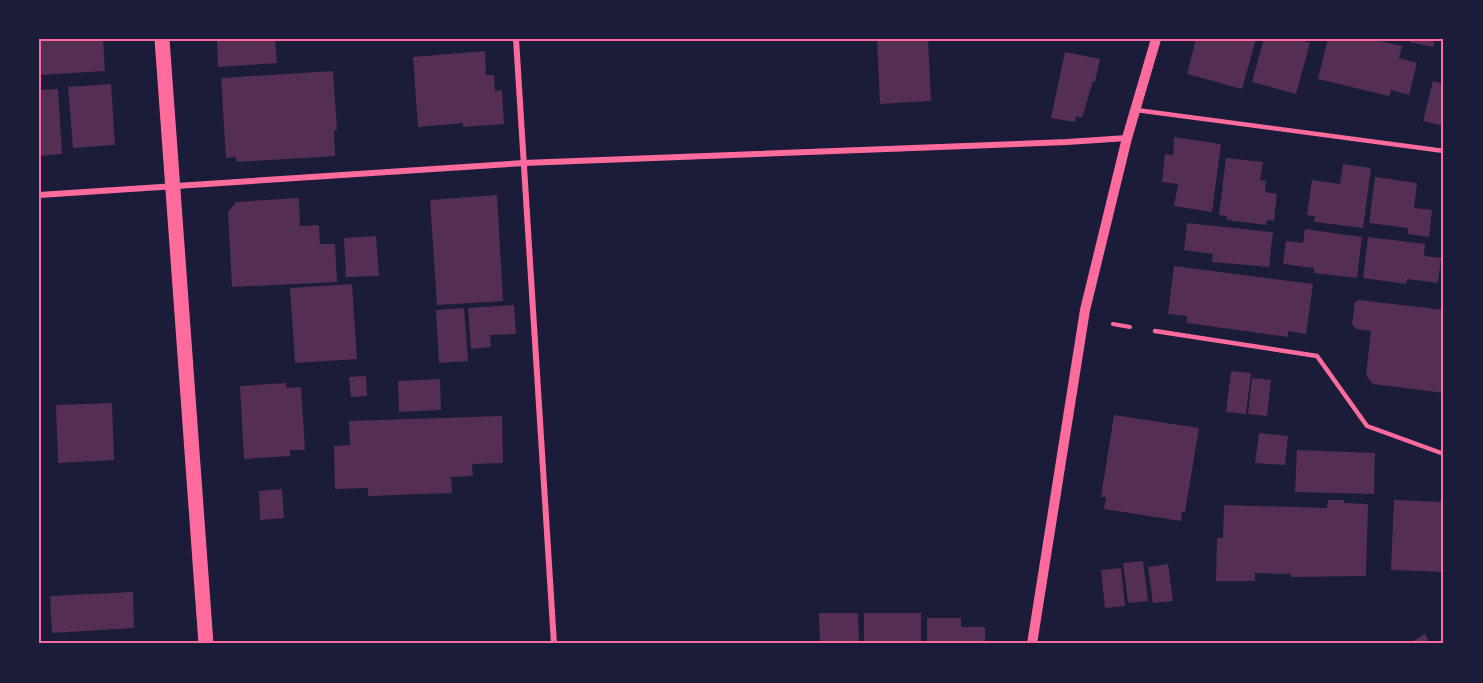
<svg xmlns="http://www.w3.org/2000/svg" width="1483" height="683" viewBox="0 0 1483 683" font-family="'DejaVu Sans',sans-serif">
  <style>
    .building { fill: #542f53 }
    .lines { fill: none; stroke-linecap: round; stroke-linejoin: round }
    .path { stroke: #ff6b9d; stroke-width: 4 }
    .service { stroke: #ff6b9d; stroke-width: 4.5 }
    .minor { stroke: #ff6b9d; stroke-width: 6 }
    .tertiary { stroke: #ff6b9d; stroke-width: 10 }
    .primary { stroke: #ff6b9d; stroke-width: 15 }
    .neatline { fill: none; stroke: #ff6b9d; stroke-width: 2 }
  </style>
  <rect width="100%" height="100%" fill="#1b1b3a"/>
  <g class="building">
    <path d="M39,39H103L105,71L39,75Z"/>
    <path d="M217,39H275L277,63L218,67Z"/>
    <path d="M877,39H928L931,101L880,104Z"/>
    <path d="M1196,39H1256L1242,89L1187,74Z"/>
    <path d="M1264,39H1294L1310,43L1296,94L1252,82Z"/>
    <path d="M1328,39H1372L1402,46L1399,58L1417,63L1409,95L1391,90L1389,96L1318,79Z"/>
    <path d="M1411,39H1435L1433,47L1410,42Z"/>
    <path d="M485,51L486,75H494L495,91L502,90L504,124L463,127V123L418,127L413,57Z"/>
    <path d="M1065,52L1100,59L1095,82L1093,81L1082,118L1076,116L1075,122L1051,118Z"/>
    <path d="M333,71L337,130H334L335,156L237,162L236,157L226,158L221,78Z"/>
    <path d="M1433,81L1444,84V126L1423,121Z"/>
    <path d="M111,84L115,145L73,148L68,87Z"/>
    <path d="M58,89L62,154L39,156V90Z"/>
    <path d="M1174,137L1221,144L1212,212L1174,206L1178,184L1162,182L1165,154L1173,155Z"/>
    <path d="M1226,158L1263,162L1260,180L1266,181L1265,192L1277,194L1274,221L1267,220L1266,225L1227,220V216L1219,215Z"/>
    <path d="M1343,164L1371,168L1363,228L1314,222L1315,216L1307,215L1312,180L1340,184Z"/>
    <path d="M1375,177L1417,183L1414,208L1432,210L1429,237L1408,234V228L1369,223Z"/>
    <path d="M497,195L503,301L437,305L430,200Z"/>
    <path d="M299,198L300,226L319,225L320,244H335L337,282L232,287L228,212L236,202Z"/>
    <path d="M1187,223L1273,232L1269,267L1212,262L1213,254L1184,250Z"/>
    <path d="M1305,229L1362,237L1357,278L1314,273V268L1283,264L1286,241L1303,243Z"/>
    <path d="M376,236L379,276L346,277L344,238Z"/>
    <path d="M1368,237L1425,244L1424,256L1441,258L1438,283L1407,279L1406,284L1363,278Z"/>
    <path d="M1174,266L1313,284L1306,334L1288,331V337L1187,323V316L1168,314Z"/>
    <path d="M352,284L357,359L295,363L290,288Z"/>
    <path d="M1359,300L1444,310V393L1373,384L1366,375L1371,331L1356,329L1352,324L1355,302Z"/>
    <path d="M514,305L516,334L490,335L491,347L471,349L468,308Z"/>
    <path d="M464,308L468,361L439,363L436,310Z"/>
    <path d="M1231,371L1251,373L1246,414L1226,412Z"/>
    <path d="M366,376L367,396L351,397L349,377Z"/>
    <path d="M1252,378L1271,380L1267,416L1248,414Z"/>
    <path d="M440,379L441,410L399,412L398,381Z"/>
    <path d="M286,383V388L301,387L305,450H290V456L244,459L240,386Z"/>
    <path d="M112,403L114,460L58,463L56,405Z"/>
    <path d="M1114,415L1199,428L1185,512H1182L1181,521L1104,509L1106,497H1101Z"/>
    <path d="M502,416L503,463L472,464L473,476L451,477L452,493L368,496V488L335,489L334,446L350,445L349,421Z"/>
    <path d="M1259,433L1288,436L1285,465L1255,463Z"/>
    <path d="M1297,450L1375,453L1374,494L1295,492Z"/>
    <path d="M282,489L284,518L260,520L259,491Z"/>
    <path d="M1328,500H1344V503L1368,504L1366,576L1291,577V574L1255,573V581H1216L1217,538H1223L1224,505L1327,508Z"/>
    <path d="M1394,500L1444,502V572L1391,570Z"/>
    <path d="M1143,561L1148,601L1128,603L1123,563Z"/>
    <path d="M1168,564L1173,601L1153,603L1148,567Z"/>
    <path d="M1121,568L1125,606L1105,608L1101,570Z"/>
    <path d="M133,592L134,628L52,633L50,596Z"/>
    <path d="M819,613H858L859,644H820Z"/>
    <rect x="864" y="613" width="57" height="31"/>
    <path d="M927,618H961V627H985V644H927Z"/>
    <path d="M1425,634L1430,644H1408Z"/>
  </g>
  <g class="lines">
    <path class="path" d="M1113,324L1130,327"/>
    <g class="service">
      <path d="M1136,110L1444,151"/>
      <path d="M1155,331L1317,356L1367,426L1444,454"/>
    </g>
    <g class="minor">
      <path d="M516,39L554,644"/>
      <path d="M39,195L524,163L1067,142L1127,138"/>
    </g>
    <path class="tertiary" d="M1032,644L1085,310L1127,138L1156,39"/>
    <path class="primary" d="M162,39L206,644"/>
  </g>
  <rect width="1483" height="683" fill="none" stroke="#1b1b3a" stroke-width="81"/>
  <rect x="40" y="40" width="1402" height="602" class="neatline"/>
</svg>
